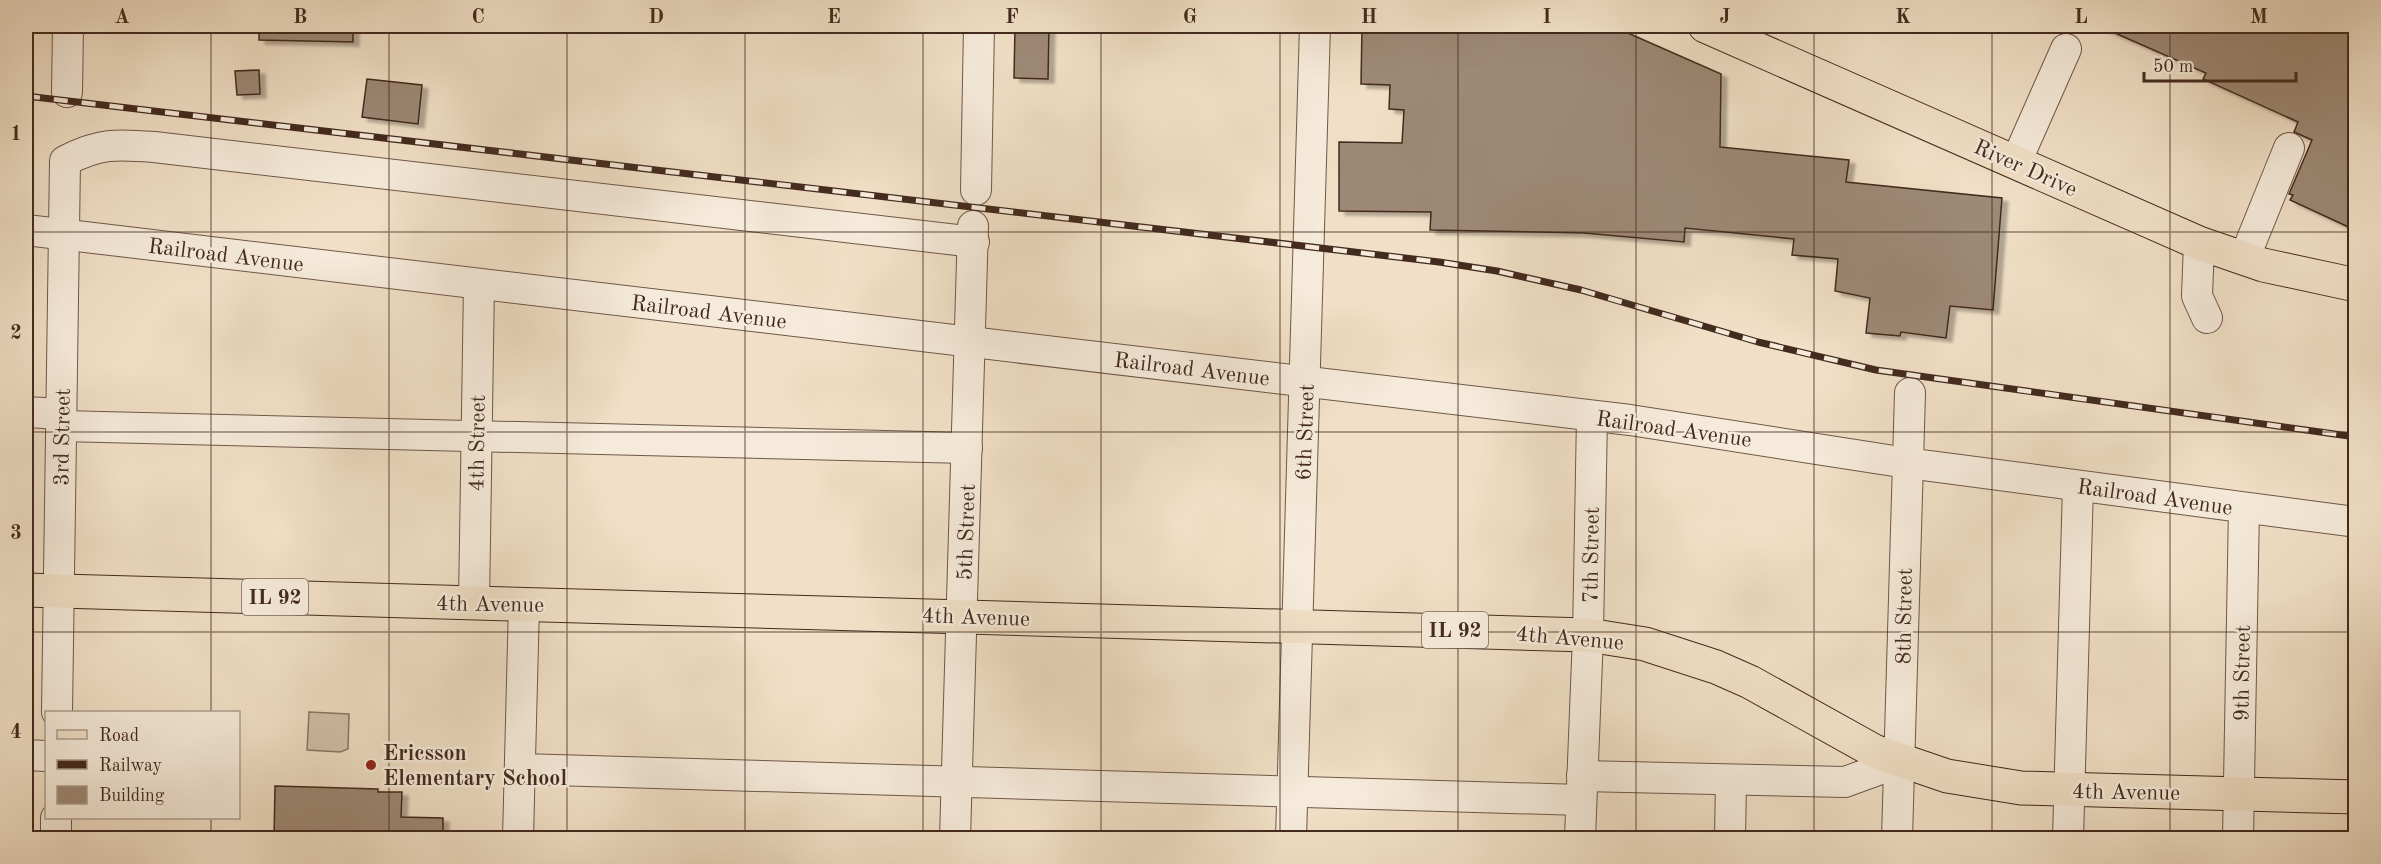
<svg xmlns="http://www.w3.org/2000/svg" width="2381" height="864" viewBox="0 0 2381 864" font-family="'Old Standard TT',serif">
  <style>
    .green { fill: #d3c1aa; stroke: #8b7664; stroke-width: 1.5 }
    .building { fill: #9d8976; stroke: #432a1e; stroke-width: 1.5; filter: url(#shadow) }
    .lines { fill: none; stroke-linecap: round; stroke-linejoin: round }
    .minor-casing { stroke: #6e5848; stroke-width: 32 }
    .major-casing { stroke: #432a1e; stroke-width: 35 }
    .minor { stroke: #f6ebdb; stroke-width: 30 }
    .major { stroke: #f1e0c7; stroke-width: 33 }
    .rail-casing { stroke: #432a1e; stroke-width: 7 }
    .rail { stroke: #f6ebdb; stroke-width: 4.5; stroke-dasharray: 14; stroke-linecap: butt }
    .grid { fill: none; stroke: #432a1e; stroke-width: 1.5; stroke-opacity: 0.55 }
    .poi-dot { fill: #8f2418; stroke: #f6ebdb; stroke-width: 2 }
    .labels { text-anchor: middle; stroke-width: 5; stroke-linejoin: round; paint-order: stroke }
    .shield { fill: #f6ebdb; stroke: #796457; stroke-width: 1.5 }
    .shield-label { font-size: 21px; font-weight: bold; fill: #432a1e }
    .street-label { font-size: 22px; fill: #432a1e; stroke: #f6ebdb }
    .poi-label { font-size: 22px; font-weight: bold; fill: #432a1e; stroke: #f6ebdb; text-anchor: start }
    .neatline { fill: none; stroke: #432a1e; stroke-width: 2 }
    .grid-label { font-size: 20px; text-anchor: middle; font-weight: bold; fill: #432a1e }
  </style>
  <defs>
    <filter id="shadow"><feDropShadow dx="6" dy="4" stdDeviation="1.5" flood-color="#0004"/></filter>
  </defs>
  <rect width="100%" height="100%" fill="#f1e0c7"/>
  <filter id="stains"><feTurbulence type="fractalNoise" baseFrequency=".00333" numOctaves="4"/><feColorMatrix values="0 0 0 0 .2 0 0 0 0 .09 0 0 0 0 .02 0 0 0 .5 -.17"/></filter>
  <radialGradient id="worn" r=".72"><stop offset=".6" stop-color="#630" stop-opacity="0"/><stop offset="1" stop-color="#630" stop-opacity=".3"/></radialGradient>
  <path class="green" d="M309,712L349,714L348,749L340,752L307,750Z"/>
  <g class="building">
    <path d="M259,26H353V42L259,40Z"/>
    <path d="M1015,26H1049L1048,79L1014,78Z"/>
    <path d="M1362,26H1612L1721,74L1720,147L1849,160L1846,182L2002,198L1993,310L1950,306L1946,338L1901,332L1900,336L1866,333L1870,298L1835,291L1838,259L1792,255L1794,239L1685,228L1684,242L1584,233L1430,230L1431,212L1339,211V142L1402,143L1404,110L1389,109L1390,85L1361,84Z"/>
    <path d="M2099,26H2355V230L2290,200L2293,195L2289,194L2312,140L2294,132L2298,122L2203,79L2206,73Z"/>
    <path d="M259,70L260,94L237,95L235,71Z"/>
    <path d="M367,79L422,85L418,124L362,117Z"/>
    <path d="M275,786L378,789V792H402L401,817L443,818V838H274Z"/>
  </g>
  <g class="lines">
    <g class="minor-casing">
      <g id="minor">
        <path d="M67,92L68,26"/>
        <path d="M2016,162L2066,49"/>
        <path d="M976,190L979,26"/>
        <path d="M26,230L1630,420L1907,463L2356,522"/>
        <path d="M2199,243L2197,296L2207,318"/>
        <path d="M2244,259L2289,148"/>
        <path d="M26,412L61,414"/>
        <path d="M61,426L967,448"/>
        <path d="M474,603L479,284"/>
        <path d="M57,712L65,161C99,143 117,144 154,147L974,242"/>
        <path d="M26,755L46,756"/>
        <path d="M520,769L1581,800"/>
        <path d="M1582,776L1845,782L1900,762"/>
        <path d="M56,838V818"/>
        <path d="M518,838L524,604"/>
        <path d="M955,838L973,226"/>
        <path d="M1291,838L1315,26"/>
        <path d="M1580,838L1588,635L1592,416"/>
        <path d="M1730,838L1731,780"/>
        <path d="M1897,838L1910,393"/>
        <path d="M2068,838L2078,486"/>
        <path d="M2238,838L2244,508"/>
      </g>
    </g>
    <g class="major-casing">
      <g id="major">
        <path d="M1705,26L2199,243L2263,265L2356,285"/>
        <path d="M26,590L1588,635L1645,644L1716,667L1750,682L1874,751L1947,776L2021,788L2356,797"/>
      </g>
    </g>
    <use href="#minor" class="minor"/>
    <use href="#major" class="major"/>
    <g class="rail-casing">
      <path id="rail" d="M26,96L1439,262L1497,271L1581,290L1758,342L1876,370L2356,437"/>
    </g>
    <use href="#rail" class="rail"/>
  </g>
  <path class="grid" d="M211,26V712M389,26V838M567,26V838M745,26V838M923,26V838M1101,26V838M1280,26V838M1458,26V838M1636,26V838M1814,26V838M1992,26V838M2170,26V838M26,232H2356M26,432H2356M26,632H2356M211,818V838"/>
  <circle class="poi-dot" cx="371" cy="765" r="6"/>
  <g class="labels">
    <g class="shield">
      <rect x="242" y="579" width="66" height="36" rx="4.5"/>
      <rect x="1422" y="612" width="66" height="36" rx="4.5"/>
    </g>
    <g class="shield-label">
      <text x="275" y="604">IL 92</text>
      <text x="1455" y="637">IL 92</text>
    </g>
    <g class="street-label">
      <text transform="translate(2026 167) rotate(24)" y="8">River Drive</text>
      <text transform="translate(226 254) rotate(7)" y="8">Railroad Avenue</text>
      <text transform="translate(709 311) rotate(7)" y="8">Railroad Avenue</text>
      <text transform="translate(1192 368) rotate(7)" y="8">Railroad Avenue</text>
      <text transform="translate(1674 428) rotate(8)" y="8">Railroad Avenue</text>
      <text transform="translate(1304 432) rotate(-88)" y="8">6th Street</text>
      <text transform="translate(61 437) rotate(-89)" y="8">3rd Street</text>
      <text transform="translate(476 443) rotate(-89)" y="8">4th Street</text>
      <text transform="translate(2155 496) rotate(8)" y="8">Railroad Avenue</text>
      <text transform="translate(965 532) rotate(-88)" y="8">5th Street</text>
      <text transform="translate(1590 555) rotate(-89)" y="8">7th Street</text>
      <text transform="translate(490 603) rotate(1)" y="8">4th Avenue</text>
      <text transform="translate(976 616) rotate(2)" y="8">4th Avenue</text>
      <text transform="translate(1903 616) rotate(-89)" y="8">8th Street</text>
      <text transform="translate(1570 637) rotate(5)" y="8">4th Avenue</text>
      <text transform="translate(2241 673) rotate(-89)" y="8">9th Street</text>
      <text transform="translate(2126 791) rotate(1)" y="8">4th Avenue</text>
    </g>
    <g class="poi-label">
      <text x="383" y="760">Ericsson<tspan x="383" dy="25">Elementary School</tspan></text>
    </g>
  </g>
  <rect width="2381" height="864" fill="none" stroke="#f1e0c7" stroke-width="66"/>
  <rect x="45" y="711" width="195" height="108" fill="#f6ebdb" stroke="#ae9e8f" stroke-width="1.5"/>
  <rect x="57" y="730" width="30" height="9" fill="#f1e0c7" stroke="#ae9e8f" stroke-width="1.5"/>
  <text x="99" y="741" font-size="18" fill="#432a1e">Road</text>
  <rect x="57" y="760" width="30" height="9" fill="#432a1e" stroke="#ae9e8f" stroke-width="1.5"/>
  <text x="99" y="771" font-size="18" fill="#432a1e">Railway</text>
  <rect x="57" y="786" width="30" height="18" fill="#9d8976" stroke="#ae9e8f" stroke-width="1.5"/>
  <text x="99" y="801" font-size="18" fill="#432a1e">Building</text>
  <path d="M2144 72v9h152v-9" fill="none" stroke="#432a1e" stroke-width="3"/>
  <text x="2153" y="72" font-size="18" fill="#432a1e" stroke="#f6ebdb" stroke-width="4.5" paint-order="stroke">50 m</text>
  <rect x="33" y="33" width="2315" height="798" class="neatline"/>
  <g class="grid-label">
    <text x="122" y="23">A</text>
    <text x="300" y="23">B</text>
    <text x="478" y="23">C</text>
    <text x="656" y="23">D</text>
    <text x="834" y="23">E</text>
    <text x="1012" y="23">F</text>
    <text x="1190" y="23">G</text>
    <text x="1369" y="23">H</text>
    <text x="1547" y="23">I</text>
    <text x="1725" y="23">J</text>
    <text x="1903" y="23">K</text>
    <text x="2081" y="23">L</text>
    <text x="2259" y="23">M</text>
    <text x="16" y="140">1</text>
    <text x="16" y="339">2</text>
    <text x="16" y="539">3</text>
    <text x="16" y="738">4</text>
  </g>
  <rect width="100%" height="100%" filter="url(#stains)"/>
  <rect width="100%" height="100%" fill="url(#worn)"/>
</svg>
